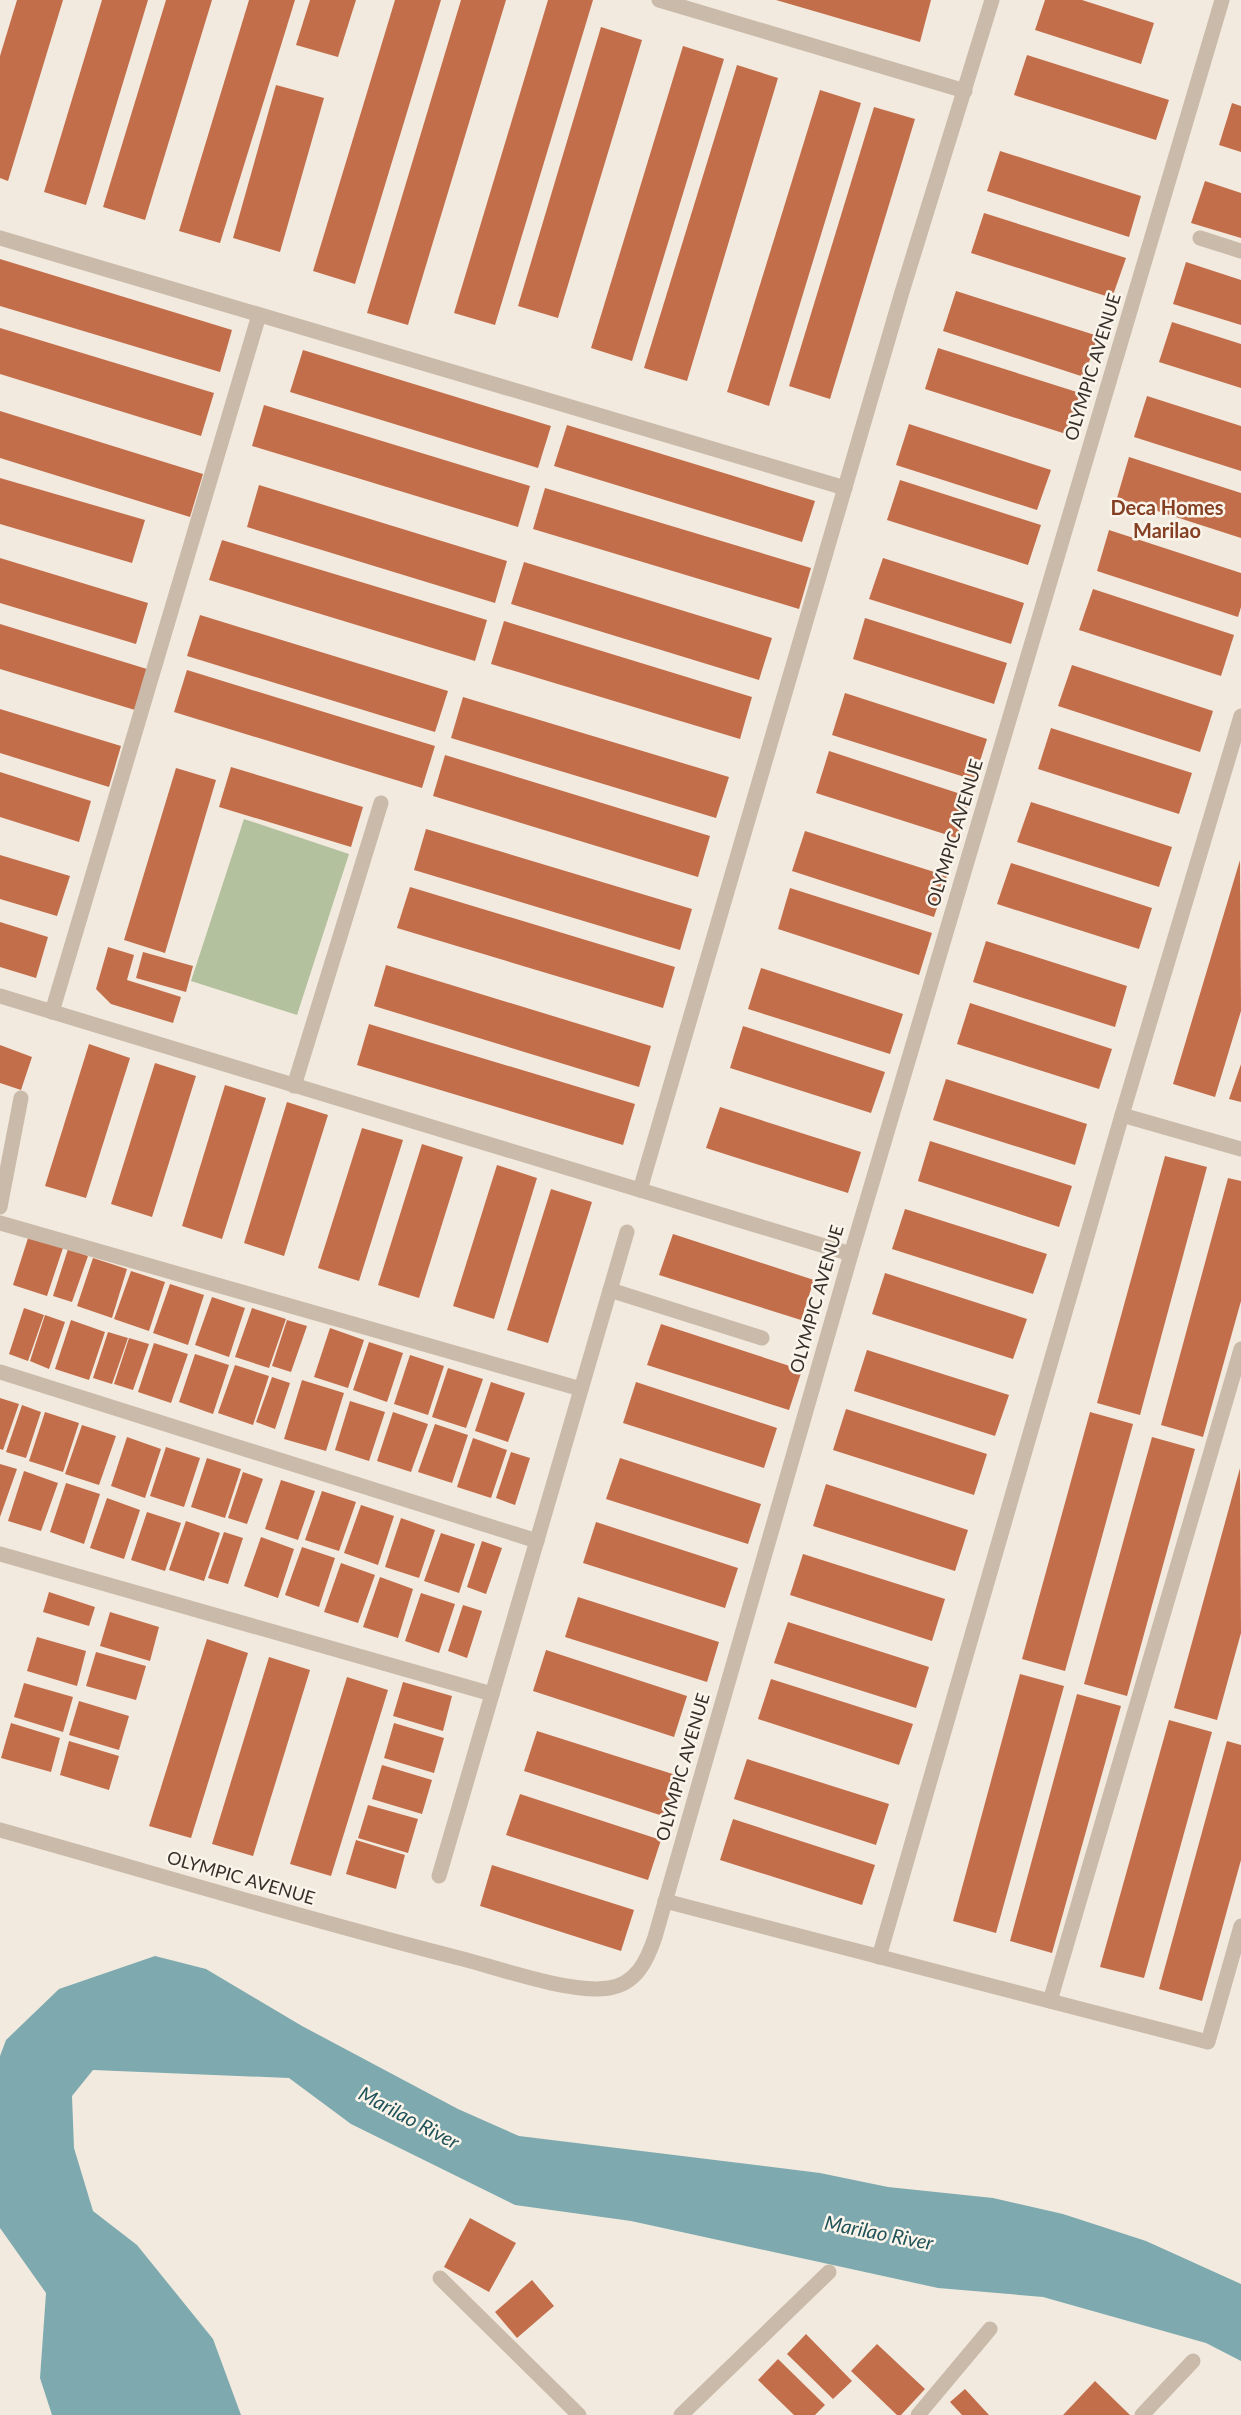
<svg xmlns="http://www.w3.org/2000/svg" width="1241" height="2415" viewBox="0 0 1241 2415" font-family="Lato,sans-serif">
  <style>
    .green { fill: #b4c19e }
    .water { fill: #7eaaaf }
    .building { fill: #c36e4b }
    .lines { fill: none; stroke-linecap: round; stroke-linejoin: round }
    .minor { stroke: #cabaaa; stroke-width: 15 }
    .tertiary { stroke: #cabaaa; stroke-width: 15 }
    .labels { text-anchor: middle; stroke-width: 5; stroke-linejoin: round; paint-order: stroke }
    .street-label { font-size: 18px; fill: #382f2a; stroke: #faf4eb }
    .neighbourhood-label { font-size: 20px; font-weight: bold; fill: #854024; stroke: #faf4eb }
    .water-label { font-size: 20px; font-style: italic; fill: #205259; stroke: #faf4eb }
  </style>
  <rect width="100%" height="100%" fill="#f2eade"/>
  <path class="green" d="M244,819L349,854L297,1015L191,981Z"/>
  <path class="water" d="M155,1956L206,1969L302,2026L458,2109L519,2136L820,2173L888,2187L993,2198L1063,2214L1146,2241L1241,2284V2361L1206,2343L1043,2297L938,2288L631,2221L515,2205L351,2124L289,2078L93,2070L72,2096L74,2148L93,2211L137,2245L213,2339L241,2415H52L40,2378L46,2293L0,2228V2056L6,2040L59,1989Z"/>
  <g class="building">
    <path d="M17,0H63L8,181L0,178V56Z"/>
    <path d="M102,0H148L86,205L44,192Z"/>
    <path d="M166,0H212L145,220L103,207Z"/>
    <path d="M249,0H295L220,243L179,231Z"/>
    <path d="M310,0H356L338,57L296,45Z"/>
    <path d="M395,0H441L355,284L313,271Z"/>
    <path d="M461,0H506L408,325L367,313Z"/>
    <path d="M548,0H593L495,325L454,313Z"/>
    <path d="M776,0H931L920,42Z"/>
    <path d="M1045,0H1082L1154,23L1141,64L1035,30Z"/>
    <path d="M601,27L642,40L558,318L518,306Z"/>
    <path d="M683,46L724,59L632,361L591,348Z"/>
    <path d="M1027,55L1169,100L1156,140L1014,95Z"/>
    <path d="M737,65L778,78L687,381L644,368Z"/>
    <path d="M276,85L324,98L280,252L233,238Z"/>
    <path d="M820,90L861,103L769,406L727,392Z"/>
    <path d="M1232,103L1241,106V152L1219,145Z"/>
    <path d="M874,107L915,119L830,399L789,386Z"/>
    <path d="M1000,151L1141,196L1129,237L987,191Z"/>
    <path d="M1205,181L1241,193V238L1191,223Z"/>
    <path d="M984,213L1126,258L1112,298L971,253Z"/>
    <path d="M0,259L232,330L220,372L0,306Z"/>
    <path d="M1186,262L1241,280V325L1173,304Z"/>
    <path d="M956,291L1098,336L1084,377L943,331Z"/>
    <path d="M1172,322L1241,344V388L1159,362Z"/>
    <path d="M0,328L214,393L201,436L0,374Z"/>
    <path d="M938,348L1080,393L1066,434L925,389Z"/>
    <path d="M303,350L551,426L538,468L290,392Z"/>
    <path d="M1147,396L1241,426V471L1134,437Z"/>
    <path d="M264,405L530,486L518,527L252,446Z"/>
    <path d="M0,411L203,474L190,517L0,458Z"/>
    <path d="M909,424L1051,470L1037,510L896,465Z"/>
    <path d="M567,425L815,501L802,542L554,466Z"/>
    <path d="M1129,457L1241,493V538L1117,498Z"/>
    <path d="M0,478L145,520L132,563L0,524Z"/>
    <path d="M900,480L1041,525L1028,565L887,520Z"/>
    <path d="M259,485L507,561L495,603L247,527Z"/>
    <path d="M545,488L811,568L799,609L533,529Z"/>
    <path d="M1109,530L1241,573V607L1238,617L1097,571Z"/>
    <path d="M222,540L487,620L475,661L209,580Z"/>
    <path d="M0,558L148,603L136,644L0,603Z"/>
    <path d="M883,558L1024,603L1011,644L869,599Z"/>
    <path d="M524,562L772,638L759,680L511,604Z"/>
    <path d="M1093,589L1234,635L1221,676L1079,630Z"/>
    <path d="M200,615L448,691L435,732L187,656Z"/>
    <path d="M865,618L1007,663L994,704L853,659Z"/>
    <path d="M504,621L752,697L740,739L491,664Z"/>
    <path d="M0,624L147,669L135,710L0,669Z"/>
    <path d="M1072,665L1213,711L1200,752L1058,706Z"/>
    <path d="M187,670L435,746L422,788L174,712Z"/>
    <path d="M845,693L987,739L974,780L832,735Z"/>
    <path d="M463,697L729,777L716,818L451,738Z"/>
    <path d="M0,709L121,746L109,787L0,753Z"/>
    <path d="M1051,728L1192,773L1179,814L1038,769Z"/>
    <path d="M829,751L970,797L957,838L816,793Z"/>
    <path d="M445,755L710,836L698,877L433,796Z"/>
    <path d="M231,767L363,807L351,847L219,807Z"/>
    <path d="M176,768L216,780L165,953L124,940Z"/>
    <path d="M0,772L91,801L79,842L0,817Z"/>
    <path d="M1031,802L1172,847L1159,887L1017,842Z"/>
    <path d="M426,829L692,909L680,950L414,870Z"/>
    <path d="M805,831L947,876L934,917L792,871Z"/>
    <path d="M0,855L70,876L57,916L0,899Z"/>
    <path d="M1240,860L1241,1011L1215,1097L1173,1084Z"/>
    <path d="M1011,863L1152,908L1139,949L997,904Z"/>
    <path d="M410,887L675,967L663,1008L397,928Z"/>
    <path d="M790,888L932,933L919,975L778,929Z"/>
    <path d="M0,922L48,937L36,978L0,967Z"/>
    <path d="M986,941L1127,986L1115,1027L973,982Z"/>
    <path d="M108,947L134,955L127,980L181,997L173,1023L111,1004L96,989Z"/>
    <path d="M143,952L193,966L186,992L136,978Z"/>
    <path d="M386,965L651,1046L639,1087L374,1006Z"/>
    <path d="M761,968L903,1014L890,1054L748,1009Z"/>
    <path d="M970,1003L1112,1049L1099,1089L957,1044Z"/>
    <path d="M369,1024L635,1104L623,1145L357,1065Z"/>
    <path d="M743,1026L885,1072L871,1113L730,1068Z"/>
    <path d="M89,1044L130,1058L86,1198L45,1186Z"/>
    <path d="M0,1045L32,1057L21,1090L0,1083Z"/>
    <path d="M155,1063L196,1076L152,1217L111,1204Z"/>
    <path d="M1241,1064V1102L1229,1099Z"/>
    <path d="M946,1079L1087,1124L1075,1165L933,1120Z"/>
    <path d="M225,1085L266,1098L222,1239L182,1226Z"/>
    <path d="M287,1102L328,1115L284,1256L244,1243Z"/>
    <path d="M720,1107L861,1152L848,1193L706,1148Z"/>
    <path d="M362,1128L403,1140L359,1281L318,1268Z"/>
    <path d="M930,1141L1072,1186L1059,1227L918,1181Z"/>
    <path d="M422,1144L463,1157L419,1298L378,1285Z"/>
    <path d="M1165,1156L1207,1167L1140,1415L1097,1403Z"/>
    <path d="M497,1165L537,1178L494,1319L453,1306Z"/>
    <path d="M1228,1178L1241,1181V1301L1203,1437L1161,1425Z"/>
    <path d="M551,1189L592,1202L548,1343L507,1330Z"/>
    <path d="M905,1209L1047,1254L1033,1294L892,1249Z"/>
    <path d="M673,1234L814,1280L801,1320L659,1275Z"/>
    <path d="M29,1235L63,1248L47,1296L13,1285Z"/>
    <path d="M68,1249L88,1256L72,1302L53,1296Z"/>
    <path d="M93,1258L127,1269L112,1318L77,1306Z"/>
    <path d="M131,1271L165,1282L149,1331L114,1319Z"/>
    <path d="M885,1273L1027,1319L1013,1359L872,1314Z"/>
    <path d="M170,1284L204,1295L188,1345L153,1333Z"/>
    <path d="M212,1297L245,1308L229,1357L195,1345Z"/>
    <path d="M24,1308L44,1315L28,1361L9,1354Z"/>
    <path d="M252,1308L286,1319L269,1368L235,1357Z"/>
    <path d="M45,1315L65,1322L49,1369L30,1361Z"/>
    <path d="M71,1320L105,1332L89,1380L55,1369Z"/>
    <path d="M287,1320L307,1326L291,1372L272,1366Z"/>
    <path d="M661,1324L802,1370L789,1410L647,1365Z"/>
    <path d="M330,1328L364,1340L348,1388L314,1377Z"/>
    <path d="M108,1332L128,1338L112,1384L93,1378Z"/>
    <path d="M129,1338L149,1344L133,1390L114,1384Z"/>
    <path d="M369,1342L403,1353L387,1402L353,1390Z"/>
    <path d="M154,1343L188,1354L171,1403L138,1392Z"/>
    <path d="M867,1350L1009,1395L995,1436L854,1391Z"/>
    <path d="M195,1354L229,1365L213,1414L179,1402Z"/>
    <path d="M410,1355L444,1366L428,1415L394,1404Z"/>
    <path d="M235,1365L269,1376L253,1425L218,1413Z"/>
    <path d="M448,1368L483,1379L466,1428L432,1417Z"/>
    <path d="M272,1377L290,1383L275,1429L256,1422Z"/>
    <path d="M302,1380L344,1393L326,1451L284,1439Z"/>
    <path d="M491,1382L525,1393L508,1442L475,1431Z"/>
    <path d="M636,1382L777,1428L764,1468L623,1423Z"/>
    <path d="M0,1398L19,1404L3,1450L0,1449Z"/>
    <path d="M350,1401L385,1412L369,1461L335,1450Z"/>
    <path d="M22,1405L41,1412L26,1458L6,1452Z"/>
    <path d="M846,1409L987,1454L974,1495L833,1450Z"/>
    <path d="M45,1412L79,1423L63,1472L29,1461Z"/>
    <path d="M393,1412L428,1424L411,1472L377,1461Z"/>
    <path d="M1090,1412L1133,1424L1065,1671L1022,1659Z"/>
    <path d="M435,1424L468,1435L452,1483L418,1472Z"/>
    <path d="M82,1425L116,1436L99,1485L65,1474Z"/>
    <path d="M127,1437L161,1449L145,1498L111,1486Z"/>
    <path d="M1152,1437L1195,1449L1127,1696L1084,1684Z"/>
    <path d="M473,1438L507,1450L491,1498L457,1487Z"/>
    <path d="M166,1447L200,1458L184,1507L150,1496Z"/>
    <path d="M511,1452L530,1458L515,1505L496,1498Z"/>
    <path d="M207,1458L241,1469L225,1518L191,1507Z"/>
    <path d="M620,1458L761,1504L748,1544L606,1499Z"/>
    <path d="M0,1464L17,1469L0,1517Z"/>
    <path d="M1240,1468L1241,1633L1217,1720L1174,1708Z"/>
    <path d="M24,1471L58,1483L41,1531L8,1521Z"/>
    <path d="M243,1472L263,1479L247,1524L228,1518Z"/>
    <path d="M281,1480L315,1491L298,1540L265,1529Z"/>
    <path d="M66,1483L100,1494L84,1544L50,1532Z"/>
    <path d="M826,1484L968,1530L955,1571L813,1526Z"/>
    <path d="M322,1491L356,1502L339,1551L305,1540Z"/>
    <path d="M107,1498L140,1510L124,1559L90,1548Z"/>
    <path d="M361,1505L394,1516L378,1565L344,1553Z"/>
    <path d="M147,1512L181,1523L165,1571L131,1560Z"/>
    <path d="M401,1518L435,1530L419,1578L385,1567Z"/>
    <path d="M186,1521L220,1533L204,1581L169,1570Z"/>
    <path d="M596,1522L738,1568L725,1608L583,1563Z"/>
    <path d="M224,1532L243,1538L228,1584L208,1578Z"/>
    <path d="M441,1533L475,1544L459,1593L424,1581Z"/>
    <path d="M261,1537L294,1549L278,1598L244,1586Z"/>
    <path d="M482,1541L502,1548L486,1594L467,1587Z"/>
    <path d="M302,1547L335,1558L319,1607L285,1595Z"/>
    <path d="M803,1554L945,1599L932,1641L790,1595Z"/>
    <path d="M341,1563L375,1575L358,1623L324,1612Z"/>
    <path d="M380,1577L413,1589L398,1638L363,1627Z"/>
    <path d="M49,1592L95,1607L89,1626L43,1612Z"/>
    <path d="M421,1593L455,1604L439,1653L405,1641Z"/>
    <path d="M578,1597L719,1642L707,1682L565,1637Z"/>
    <path d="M463,1605L482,1611L467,1658L448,1651Z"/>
    <path d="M110,1612L159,1627L150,1661L100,1646Z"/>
    <path d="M788,1622L929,1667L916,1708L774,1663Z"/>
    <path d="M37,1637L86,1651L77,1686L27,1671Z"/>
    <path d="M207,1639L248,1653L191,1838L149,1826Z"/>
    <path d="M546,1650L687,1696L674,1737L533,1691Z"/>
    <path d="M96,1652L146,1666L136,1700L86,1686Z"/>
    <path d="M269,1657L310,1670L253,1856L212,1844Z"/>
    <path d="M1020,1674L1064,1686L996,1933L953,1921Z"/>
    <path d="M347,1677L388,1690L331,1876L290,1864Z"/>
    <path d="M771,1679L913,1724L899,1765L758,1719Z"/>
    <path d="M403,1682L452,1696L443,1731L393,1716Z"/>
    <path d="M24,1683L73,1697L63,1732L14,1717Z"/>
    <path d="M1077,1694L1121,1706L1052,1953L1010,1941Z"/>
    <path d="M79,1701L129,1716L119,1750L69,1735Z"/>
    <path d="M1169,1720L1212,1732L1144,1978L1100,1967Z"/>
    <path d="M11,1723L60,1738L51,1772L1,1758Z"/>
    <path d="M394,1723L444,1738L434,1773L384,1758Z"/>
    <path d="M537,1731L679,1776L666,1817L524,1771Z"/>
    <path d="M69,1741L119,1756L109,1790L60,1775Z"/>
    <path d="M1227,1741L1241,1745V1860L1202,2001L1159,1989Z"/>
    <path d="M747,1759L889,1804L876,1845L734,1799Z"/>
    <path d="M382,1765L432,1780L422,1814L372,1799Z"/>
    <path d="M520,1794L661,1840L648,1880L506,1835Z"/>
    <path d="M368,1805L418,1819L408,1853L358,1838Z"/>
    <path d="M733,1819L875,1865L862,1905L720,1860Z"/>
    <path d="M356,1840L405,1855L396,1889L346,1874Z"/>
    <path d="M492,1865L634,1910L621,1951L480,1906Z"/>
    <path d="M470,2218L516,2243L489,2292L444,2267Z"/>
    <path d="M532,2280L554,2306L517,2338L495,2312Z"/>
    <path d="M806,2334L852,2381L833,2399L787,2354Z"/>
    <path d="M877,2344L925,2389L901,2415H897L851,2371Z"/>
    <path d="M778,2359L825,2405L815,2415H794L758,2380Z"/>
    <path d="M1095,2381L1130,2415H1063Z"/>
    <path d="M965,2389L989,2415H962L950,2402Z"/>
  </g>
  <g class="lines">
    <g class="minor">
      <path d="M659,0L965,91"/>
      <path d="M0,238L845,488"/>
      <path d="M1200,238L1241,251"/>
      <path d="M0,996L851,1254"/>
      <path d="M52,1012L259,315"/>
      <path d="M294,1086L381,803"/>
      <path d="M1122,1115L1241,1149"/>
      <path d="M640,1190L902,292L992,0"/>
      <path d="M0,1207L21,1098"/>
      <path d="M0,1223L581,1389"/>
      <path d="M610,1290L762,1338"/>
      <path d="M0,1372L537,1541"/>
      <path d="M0,1554L492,1694"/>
      <path d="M439,1876L627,1232"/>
      <path d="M665,1901L1208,2042L1241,1926"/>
      <path d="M879,1957L1122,1115L1241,716"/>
      <path d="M1050,2001L1241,1349"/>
      <path d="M440,2278L579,2415"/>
      <path d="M681,2415L829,2272"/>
      <path d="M918,2415L990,2329"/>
      <path d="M1142,2415L1193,2361"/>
    </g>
    <path class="tertiary" d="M0,1830C154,1873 308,1920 463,1959C501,1969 572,1994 609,1988C636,1984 647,1961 655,1937L851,1254L1222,0"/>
  </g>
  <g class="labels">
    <g class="street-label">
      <text transform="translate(1093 367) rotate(-73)" y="6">OLYMPIC AVENUE</text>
      <text transform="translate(955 833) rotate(-73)" y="6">OLYMPIC AVENUE</text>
      <text transform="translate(817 1299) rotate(-74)" y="6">OLYMPIC AVENUE</text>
      <text transform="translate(683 1767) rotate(-74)" y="6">OLYMPIC AVENUE</text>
      <text transform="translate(241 1878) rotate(16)" y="6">OLYMPIC AVENUE</text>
    </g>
    <g class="neighbourhood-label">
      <text x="1167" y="515">Deca Homes<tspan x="1167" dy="23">Marilao</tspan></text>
    </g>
    <g class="water-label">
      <text transform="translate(409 2118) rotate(28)" y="7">Marilao River</text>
      <text transform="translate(879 2233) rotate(11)" y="7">Marilao River</text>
    </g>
  </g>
</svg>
